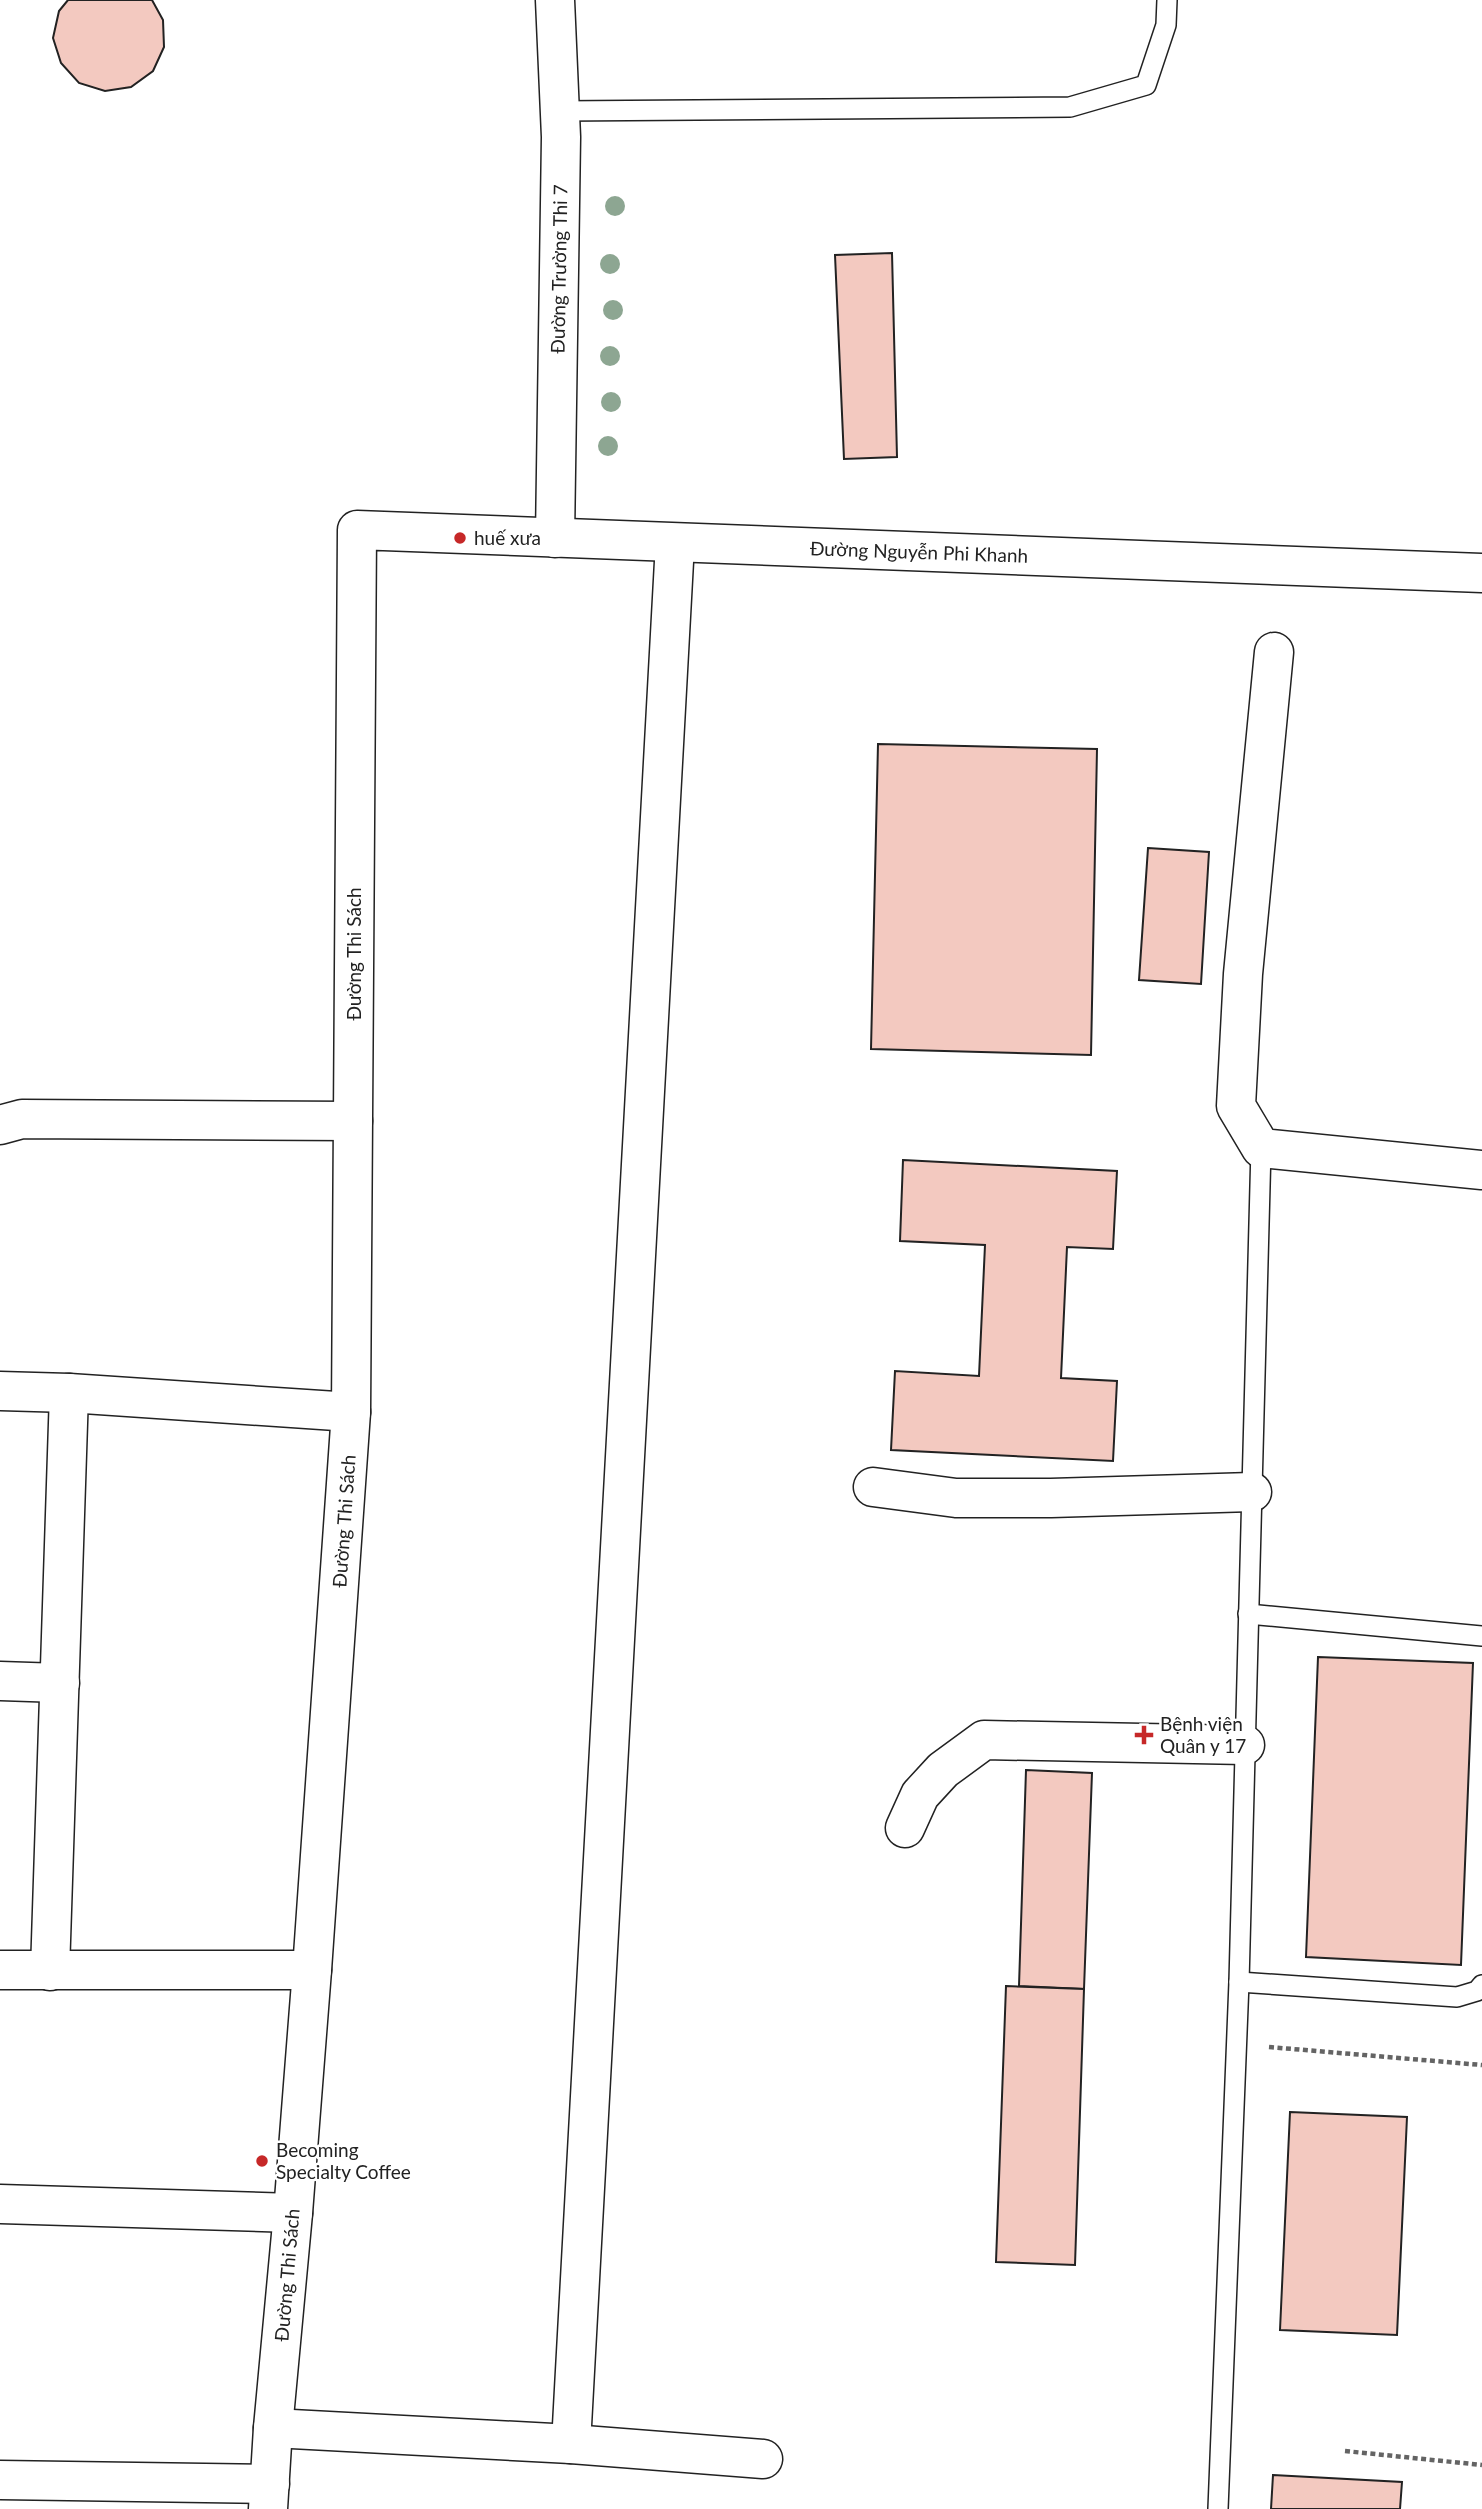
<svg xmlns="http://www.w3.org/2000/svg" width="1482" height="2509" viewBox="0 0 1482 2509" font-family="Lato,sans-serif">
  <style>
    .building { fill: #f3c9c0; stroke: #222; stroke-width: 2 }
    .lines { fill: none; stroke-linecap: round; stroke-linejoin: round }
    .service-casing { stroke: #222; stroke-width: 22 }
    .minor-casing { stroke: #222; stroke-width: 41 }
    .path { stroke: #646464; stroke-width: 4.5; stroke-dasharray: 5 3.5; stroke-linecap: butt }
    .service { stroke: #fff; stroke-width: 19 }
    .minor { stroke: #fff; stroke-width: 38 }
    .tree { fill: #8da692 }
    .poi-dot { fill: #c62828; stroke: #fff; stroke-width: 2.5 }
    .labels { text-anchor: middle; stroke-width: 5; stroke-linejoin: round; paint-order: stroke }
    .street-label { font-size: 19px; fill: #222; stroke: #fff }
    .poi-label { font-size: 19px; fill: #222; stroke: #fff; text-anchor: start }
  </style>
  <rect width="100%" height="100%" fill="#fff"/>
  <g class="building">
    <path d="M68,0H152L163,20L164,47L153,71L131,87L105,91L79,83L61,63L53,38L59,11Z"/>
    <path d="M892,253L897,457L844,459L835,255Z"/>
    <path d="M878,744L1097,749L1091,1055L871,1049Z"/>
    <path d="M1148,848L1209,852L1201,984L1139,980Z"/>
    <path d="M903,1160L1117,1171L1113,1249L1067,1247L1061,1378L1117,1381L1113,1461L891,1450L895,1371L979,1376L985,1245L900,1241Z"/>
    <path d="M1318,1657L1473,1663L1461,1965L1306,1957Z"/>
    <path d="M1026,1770L1092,1773L1084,1989L1019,1986Z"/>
    <path d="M1006,1986L1084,1989L1075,2265L996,2262Z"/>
    <path d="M1290,2112L1407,2117L1397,2335L1280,2330Z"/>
    <path d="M1273,2475L1402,2482L1400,2509H1271Z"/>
  </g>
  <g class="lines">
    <g class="service-casing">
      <g id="service">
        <path d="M561,111L1070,107L1146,85L1166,25L1167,0"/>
        <path d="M1248,1614L1482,1636"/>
        <path d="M1239,1982L1457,1997L1477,1991L1482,1985"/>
        <path d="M1218,2509L1239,1982L1261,1148"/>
      </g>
    </g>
    <g class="minor-casing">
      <g id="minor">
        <path d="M555,0L561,137L555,538"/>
        <path d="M1274,652L1243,974L1236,1106L1261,1148L1482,1170"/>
        <path d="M0,1125L22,1119L353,1121"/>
        <path d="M0,1391L69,1393L351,1412"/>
        <path d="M873,1487L956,1498H1051L1252,1492"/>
        <path d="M0,1681L60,1683"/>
        <path d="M905,1828L920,1795L943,1770L984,1740L1245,1745"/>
        <path d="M0,1970H312"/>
        <path d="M50,1971L69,1393"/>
        <path d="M0,2204L293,2213"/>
        <path d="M273,2428L571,2444L763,2459"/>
        <path d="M571,2444L675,543"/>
        <path d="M0,2480L270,2484"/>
        <path d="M268,2509L273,2428L293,2213L312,1970L351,1412L357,530L1482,573"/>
      </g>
    </g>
    <g class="path">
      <path d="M1269,2047L1482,2065"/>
      <path d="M1345,2451L1482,2465"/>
    </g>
    <use href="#service" class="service"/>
    <use href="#minor" class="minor"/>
  </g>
  <g class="tree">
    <circle cx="615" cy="206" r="10"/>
    <circle cx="610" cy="264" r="10"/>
    <circle cx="613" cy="310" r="10"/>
    <circle cx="610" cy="356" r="10"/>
    <circle cx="611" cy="402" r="10"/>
    <circle cx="608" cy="446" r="10"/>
  </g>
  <g class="poi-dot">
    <circle cx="460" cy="538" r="7"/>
    <path d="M1140.5 1724.5h7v7h7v7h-7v7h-7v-7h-7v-7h7z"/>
    <circle cx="262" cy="2161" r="7"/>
  </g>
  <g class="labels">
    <g class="street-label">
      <text transform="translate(559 269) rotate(-89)" y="7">Đường Trường Thi 7</text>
      <text transform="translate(919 552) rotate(2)" y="7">Đường Nguyễn Phi Khanh</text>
      <text transform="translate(354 954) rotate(-90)" y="7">Đường Thi Sách</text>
      <text transform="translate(344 1521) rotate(-86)" y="7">Đường Thi Sách</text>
      <text transform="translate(287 2275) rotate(-85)" y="7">Đường Thi Sách</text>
    </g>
    <g class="poi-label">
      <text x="474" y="545">huế xưa</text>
      <text x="1160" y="1731">Bệnh viện<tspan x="1160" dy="22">Quân y 17</tspan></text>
      <text x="276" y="2157">Becoming<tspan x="276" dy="22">Specialty Coffee</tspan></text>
    </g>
  </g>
</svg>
